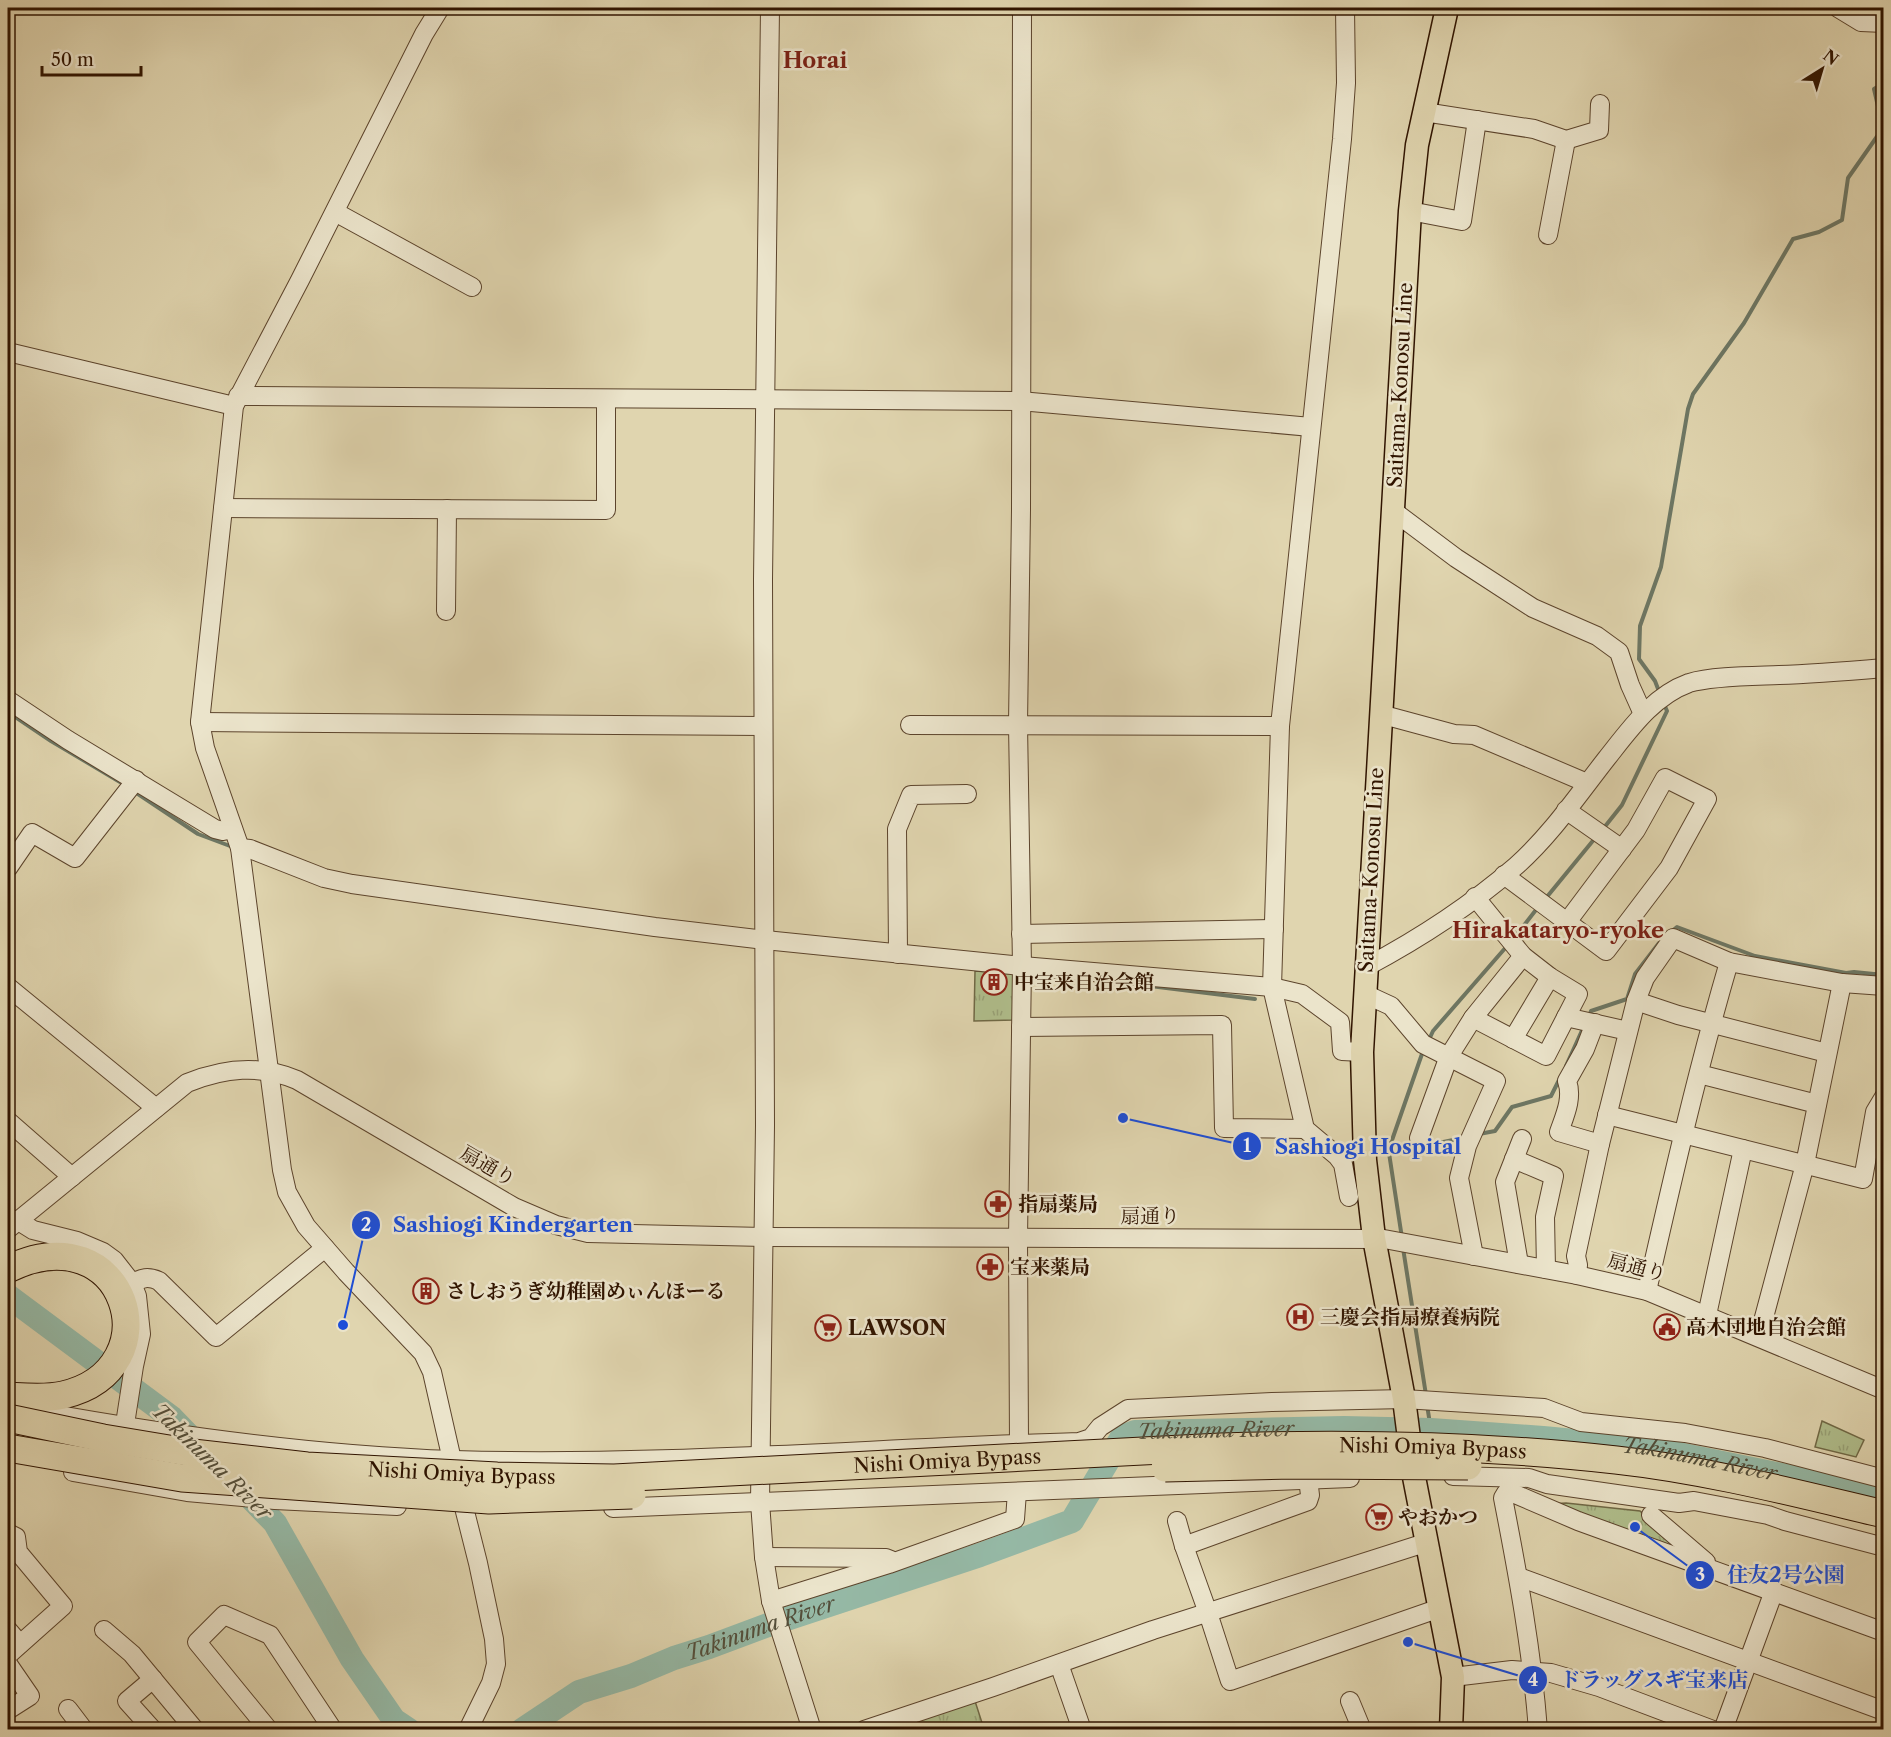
<svg xmlns="http://www.w3.org/2000/svg" width="1891" height="1737" viewBox="0 0 1891 1737" font-family="'Libre Caslon Text','Noto Serif JP',serif">
  <style>
    .park { fill: url(#park-tufts); stroke: #706946; stroke-width: 1.5 }
    .lines { fill: none; stroke-linecap: round; stroke-linejoin: round }
    .stream { stroke: #6d7764; stroke-width: 4 }
    .river { stroke: #95b9a6; stroke-width: 24 }
    .minor-casing { stroke: #5c442c; stroke-width: 20 }
    .major-casing { stroke: #301400; stroke-width: 25 }
    .highway-casing { stroke: #301400; stroke-width: 29 }
    .minor { stroke: #ebe4cb; stroke-width: 18 }
    .major { stroke: #e0d5af; stroke-width: 22 }
    .highway { stroke: #e0d5af; stroke-width: 27 }
    .highway-bridge-casing { stroke: #301400; stroke-width: 29; stroke-linecap: butt }
    .highway-bridge { stroke: #e0d5af; stroke-width: 27 }
    .labels { text-anchor: middle; stroke-width: 5; stroke-linejoin: round; paint-order: stroke }
    .street-label { font-size: 20px; fill: #301400; stroke: #ebe4cb }
    .poi-label { font-size: 20px; font-weight: bold; fill: #301400; stroke: #ebe4cb; text-anchor: start }
    .water-label { font-size: 21px; font-style: italic; fill: #534e3a; stroke: #ebe4cb }
    .quarter-label { font-size: 22px; font-weight: bold; fill: #7a1f14; stroke: #ebe4cb }
    .leader { fill: none; stroke: #1d4ed8; stroke-width: 2 }
    .callout-dot { fill: #1d4ed8; stroke: #ebe4cb; stroke-width: 2 }
    .mark-label { font-size: 18px; text-anchor: middle; font-weight: bold; fill: #fff }
    .callout-label { font-size: 21px; text-anchor: middle; font-weight: bold; fill: #1d4ed8; stroke: #ebe4cb; stroke-width: 5; stroke-linejoin: round; paint-order: stroke }
  </style>
  <defs>
    <pattern id="park-tufts" width="24" height="20" patternUnits="userSpaceOnUse" patternTransform="scale(1.5)"><rect width="24" height="20" fill="#b0be8c"/><path d="M3 7l-1-3M5 7V3M7 7l1-3M15 17l-1-3M17 17v-4M19 17l1-3" fill="none" stroke="#98a277"/></pattern>
  </defs>
  <rect width="100%" height="100%" fill="#e0d5af"/>
  <filter id="stains"><feTurbulence type="fractalNoise" baseFrequency=".00333" numOctaves="4"/><feColorMatrix values="0 0 0 0 .2 0 0 0 0 .09 0 0 0 0 .02 0 0 0 .5 -.17"/></filter>
  <radialGradient id="worn" r=".72"><stop offset=".6" stop-color="#630" stop-opacity="0"/><stop offset="1" stop-color="#630" stop-opacity=".3"/></radialGradient>
  <g class="park">
    <path d="M975,971L1014,974V1020L974,1021Z"/>
    <path d="M1822,1421L1864,1440L1856,1457L1815,1447Z"/>
    <path d="M1566,1503L1640,1511L1674,1543L1672,1548L1549,1504Z"/>
    <path d="M974,1698L984,1729H901L899,1723Z"/>
  </g>
  <g class="lines">
    <g class="stream">
      <path d="M1660,694L1655,681L1639,659L1640,626L1661,567L1688,409L1693,394L1744,323L1793,239L1819,232L1842,220L1848,178L1883,128L1874,89L1884,83"/>
      <path d="M8,712L51,741L120,782"/>
      <path d="M138,794L198,834L230,846"/>
      <path d="M1603,829L1622,805L1667,711L1664,704"/>
      <path d="M1546,898L1596,837"/>
      <path d="M1671,932L1677,927L1755,956L1846,973L1854,972L1884,975"/>
      <path d="M1514,938L1539,906"/>
      <path d="M1134,984L1255,999"/>
      <path d="M1589,1017L1591,1011L1627,999L1635,974L1659,943"/>
      <path d="M1428,1042L1433,1031L1507,946"/>
      <path d="M1566,1066L1584,1026"/>
      <path d="M1479,1134L1495,1131L1512,1107L1551,1096L1560,1078"/>
      <path d="M1389,1153L1391,1143L1423,1051"/>
      <path d="M1402,1238L1389,1153L1463,1138"/>
      <path d="M1403,1248L1426,1395"/>
      <path d="M1427,1405L1431,1430"/>
    </g>
    <g class="river">
      <path d="M8,1296L172,1418L201,1448"/>
      <path d="M238,1485L275,1523L352,1659L394,1720L409,1730"/>
      <path id="s1" d="M522,1730L579,1692L631,1676L674,1658L709,1647L768,1625L980,1555L1072,1521L1122,1437L1135,1432L1344,1428L1431,1430L1543,1438L1649,1448L1830,1485L1884,1499"/>
    </g>
    <g class="minor-casing">
      <g id="minor">
        <path d="M440,8L424,34L300,280L234,406L200,722L205,748L240,848L282,1170L287,1192L306,1226L346,1272L423,1353L432,1372L452,1460L478,1563L494,1639L496,1664L491,1683L468,1730"/>
        <path d="M770,8L763,580L765,1125L760,1502L764,1557L771,1601L812,1730"/>
        <path d="M1345,8L1346,83L1342,139L1280,726L1272,987L1305,1129L1337,1156L1343,1164L1349,1197"/>
        <path d="M1838,8L1861,22L1884,23"/>
        <path d="M1424,112L1534,129L1566,140L1599,130L1600,104"/>
        <path d="M1410,211L1462,221L1477,120"/>
        <path d="M335,212L472,287"/>
        <path d="M1548,235L1566,140"/>
        <path d="M8,352L234,406"/>
        <path d="M238,396L1020,401L1311,427"/>
        <path d="M223,508L606,510V399"/>
        <path d="M1392,510L1456,558L1533,608L1597,636L1619,652L1630,685L1643,714"/>
        <path d="M446,611L447,509"/>
        <path d="M8,700L68,740L215,829L223,831L233,829"/>
        <path d="M1380,714L1454,734L1474,735L1587,783"/>
        <path d="M200,722L763,726"/>
        <path d="M910,725L1280,726"/>
        <path d="M1566,810L1622,849"/>
        <path d="M240,848L250,849L324,878L352,884L655,927L765,940L1022,966L1272,987L1302,994L1340,1022L1342,1051L1362,1052"/>
        <path d="M8,868L32,833L75,858L136,780"/>
        <path d="M1504,875L1606,951L1669,868L1707,799L1665,778L1636,830L1567,922"/>
        <path d="M1021,934L1274,929"/>
        <path d="M898,954L897,829L911,795L967,794"/>
        <path d="M1366,967C1417,940 1472,904 1516,866C1551,835 1578,795 1607,758C1630,729 1653,696 1689,683C1712,676 1754,676 1779,675C1814,674 1849,671 1884,668"/>
        <path d="M8,987L156,1108"/>
        <path d="M1365,994L1391,1006L1423,1044L1496,1081L1467,1146L1459,1178L1474,1256"/>
        <path d="M1636,1001L1678,1015L1827,1053"/>
        <path d="M1566,1017L1628,1031"/>
        <path d="M1473,1018L1546,1056L1578,994L1550,977L1523,956L1475,897"/>
        <path d="M1595,1023L1585,1049L1567,1081C1573,1098 1565,1115 1559,1132L1600,1144"/>
        <path d="M1021,1027L1222,1025L1224,1128L1305,1129"/>
        <path d="M1513,1039L1550,977"/>
        <path d="M1699,1074L1817,1104"/>
        <path d="M1607,1115L1863,1179L1875,1112L1884,1097"/>
        <path d="M8,1121L72,1177"/>
        <path d="M1419,1138L1449,1056L1473,1018L1523,956"/>
        <path d="M1514,1159L1554,1176L1545,1217L1546,1269"/>
        <path d="M17,1220L33,1230L77,1241L103,1252L114,1260L132,1283L137,1296L141,1334L134,1366L123,1437"/>
        <path d="M8,1229L187,1083C224,1068 260,1064 297,1080L514,1207L556,1225L588,1233L765,1237L1384,1239L1577,1275L1647,1291L1884,1390"/>
        <path d="M1519,1264L1505,1182L1522,1139"/>
        <path d="M1577,1275L1578,1265L1576,1256L1600,1144L1636,1001L1645,978L1673,938L1729,962L1842,983L1884,986"/>
        <path d="M132,1283C142,1278 148,1276 159,1281L216,1337L325,1248"/>
        <path d="M1647,1291C1672,1181 1697,1071 1729,962"/>
        <path d="M1707,1315L1743,1149"/>
        <path d="M1759,1336L1805,1164L1842,983"/>
        <path d="M37,1411C175,1436 314,1455 454,1460C662,1466 871,1448 1079,1442L1091,1438L1100,1427L1128,1409L1272,1402L1404,1399L1544,1408L1581,1422L1685,1433L1765,1448L1884,1479"/>
        <path d="M1019,1444L1018,1238L1022,966L1018,724L1021,510L1022,8"/>
        <path d="M73,1472L187,1492L275,1500L397,1506"/>
        <path d="M1453,1476L1529,1478L1547,1484L1679,1503L1694,1501L1768,1515L1785,1521L1884,1547"/>
        <path d="M613,1508L1350,1478"/>
        <path d="M1651,1515L1706,1562"/>
        <path d="M1177,1521L1184,1546L1208,1613L1230,1681L1440,1608"/>
        <path d="M8,1533L16,1537L18,1552L63,1606L8,1655"/>
        <path d="M1184,1546L1308,1501L1310,1495L1308,1479"/>
        <path d="M764,1557L886,1558L891,1560"/>
        <path d="M1519,1577L1884,1711"/>
        <path d="M771,1601L889,1564L1015,1519L1017,1492"/>
        <path d="M8,1630L20,1644"/>
        <path d="M104,1630L132,1654L195,1730"/>
        <path d="M8,1664L30,1696L8,1710"/>
        <path d="M1059,1664L1082,1730"/>
        <path d="M1453,1677L1512,1670L1551,1673L1599,1687L1713,1730"/>
        <path d="M153,1679L127,1701L153,1730"/>
        <path d="M1350,1701L1362,1730"/>
        <path d="M68,1709L84,1730"/>
        <path d="M268,1729L197,1642L224,1615L270,1635L333,1730"/>
        <path d="M864,1730L993,1687L1153,1630L1428,1542"/>
        <path d="M1538,1730C1532,1651 1518,1575 1503,1498L1506,1493L1515,1494L1578,1521L1884,1632"/>
        <path d="M1723,1730L1774,1591"/>
      </g>
    </g>
    <g class="major-casing">
      <path id="major" d="M1447,8L1417,145L1410,211L1362,1052L1365,1160L1374,1238L1404,1399L1414,1477L1453,1677L1451,1730"/>
    </g>
    <g class="highway-casing">
      <path id="highway" d="M8,1269C126,1211 175,1369 63,1395C45,1399 26,1397 8,1396"/>
    </g>
    <use href="#minor" class="minor"/>
    <use href="#major" class="major"/>
    <use href="#highway" class="highway"/>
    <g class="highway-bridge-casing">
      <g id="highway-bridge">
        <path id="s2" d="M8,1418L103,1438L193,1453L307,1466L497,1476L614,1478L1221,1447C1353,1443 1485,1445 1616,1460C1707,1470 1795,1493 1884,1514"/>
        <path d="M8,1448L182,1478L489,1500L632,1495"/>
        <path d="M1165,1468L1293,1465L1468,1466"/>
      </g>
    </g>
    <use href="#highway-bridge" class="highway-bridge"/>
  </g>
  <defs>
    <g id="building-ring" transform="scale(1.35)"><circle r="9.5" fill="#ebe4cb" stroke="#8f2418" stroke-width="1.5"/><path d="M-4-6H4V6H1V3H-1V6H-4ZM-2.5-4.3h1.7v1.8h-1.7ZM.8-4.3h1.7v1.8H.8ZM-2.5-1h1.7V.8h-1.7ZM.8-1h1.7V.8H.8Z" fill="#8f2418"/></g>
    <g id="pharmacy-ring" transform="scale(1.35)"><circle r="9.5" fill="#ebe4cb" stroke="#8f2418" stroke-width="1.5"/><path d="M-2-6h4v4h4v4h-4v4h-4v-4h-4v-4h4Z" fill="#8f2418"/></g>
    <g id="hospital-ring" transform="scale(1.35)"><circle r="9.5" fill="#ebe4cb" stroke="#8f2418" stroke-width="1.5"/><path d="M-5-5h3v3.5h4V-5h3V5h-3V1.5h-4V5h-3Z" fill="#8f2418"/></g>
    <g id="civic-ring" transform="scale(1.35)"><circle r="9.5" fill="#ebe4cb" stroke="#8f2418" stroke-width="1.5"/><path d="M-.6-6.5H3V-4.5H.6V-3L4-1V1h2V6H-6V1h2V-1L-.6-3ZM-1.2 2.5V6h2.4V2.5Z" fill="#8f2418"/></g>
    <g id="supermarket-ring" transform="scale(1.35)"><circle r="9.5" fill="#ebe4cb" stroke="#8f2418" stroke-width="1.5"/><path d="M-6-5.5h2.5l.6 2H6L4.5 2H-2.5L-4.4-4H-6ZM-1.5 3.2a1.3 1.3 0 1 0 .1 0ZM3 3.2a1.3 1.3 0 1 0 .1 0Z" fill="#8f2418"/></g>
  </defs>
  <g fill-rule="evenodd">
    <use href="#building-ring" x="994" y="982"/>
    <use href="#pharmacy-ring" x="998" y="1204"/>
    <use href="#pharmacy-ring" x="990" y="1267"/>
    <use href="#building-ring" x="426" y="1291"/>
    <use href="#hospital-ring" x="1300" y="1317"/>
    <use href="#civic-ring" x="1667" y="1327"/>
    <use href="#supermarket-ring" x="828" y="1328"/>
    <use href="#supermarket-ring" x="1379" y="1517"/>
  </g>
  <g class="labels">
    <g class="street-label">
      <text transform="translate(1400 385) rotate(-87)" y="7">Saitama-Konosu Line</text>
      <text transform="translate(1371 870) rotate(-87)" y="7">Saitama-Konosu Line</text>
      <text transform="translate(488 1166) rotate(30)" y="7">扇通り</text>
      <text x="1150" y="1223">扇通り</text>
      <text transform="translate(1637 1267) rotate(15)" y="7">扇通り</text>
      <text dy="7" stroke="none"><textPath href="#s2" startOffset="1430">Nishi Omiya Bypass</textPath></text>
      <text dy="7" stroke="none"><textPath href="#s2" startOffset="944">Nishi Omiya Bypass</textPath></text>
      <text dy="7" stroke="none"><textPath href="#s2" startOffset="458">Nishi Omiya Bypass</textPath></text>
    </g>
    <g class="poi-label">
      <text x="1014" y="989">中宝来自治会館</text>
      <text x="1018" y="1211">指扇薬局</text>
      <text x="1010" y="1274">宝来薬局</text>
      <text x="446" y="1298">さしおうぎ幼稚園めぃんほーる</text>
      <text x="1320" y="1324">三慶会指扇療養病院</text>
      <text x="1686" y="1334">高木団地自治会館</text>
      <text x="848" y="1335">LAWSON</text>
      <text x="1398" y="1524">やおかつ</text>
    </g>
    <g class="water-label">
      <text dy="7" stroke="none"><textPath href="#s1" startOffset="783">Takinuma River</textPath></text>
      <text dy="7" stroke="none"><textPath href="#s1" startOffset="1269">Takinuma River</textPath></text>
      <text transform="translate(212 1462) rotate(44)" y="7">Takinuma River</text>
      <text dy="7" stroke="none"><textPath href="#s1" startOffset="261">Takinuma River</textPath></text>
    </g>
    <g class="quarter-label">
      <text x="815" y="68">Horai</text>
      <text x="1558" y="938">Hirakataryo-ryoke</text>
    </g>
  </g>
  <path class="leader" d="M1123 1118L1247 1146M343 1325L366 1225M1635 1527L1700 1575M1408 1642L1533 1680"/>
  <g class="callout-dot">
    <circle cx="1123" cy="1118" r="6"/>
    <circle cx="343" cy="1325" r="6"/>
    <circle cx="1635" cy="1527" r="6"/>
    <circle cx="1408" cy="1642" r="6"/>
    <circle cx="1247" cy="1146" r="15"/>
    <circle cx="366" cy="1225" r="15"/>
    <circle cx="1700" cy="1575" r="15"/>
    <circle cx="1533" cy="1680" r="15"/>
  </g>
  <g class="mark-label">
    <text x="1247" y="1152">1</text>
    <text x="366" y="1231">2</text>
    <text x="1700" y="1581">3</text>
    <text x="1533" y="1686">4</text>
  </g>
  <g class="callout-label">
    <text x="1368" y="1154">Sashiogi Hospital</text>
    <text x="513" y="1232">Sashiogi Kindergarten</text>
    <text x="1786" y="1582">住友2号公園</text>
    <text x="1654" y="1687">ドラッグスギ宝来店</text>
  </g>
  <rect width="1891" height="1737" fill="none" stroke="#e0d5af" stroke-width="30"/>
  <rect x="9" y="9" width="1873" height="1719" fill="none" stroke="#301400" stroke-width="3"/>
  <rect x="15" y="15" width="1861" height="1707" fill="none" stroke="#301400" stroke-width="1.5"/>
  <g transform="translate(1822 69) rotate(37)" stroke="#ebe4cb" stroke-width="4.5" paint-order="stroke">
  <path d="M0-4.5L10 22L0 15L-10 22Z" fill="#301400"/>
  <text y="-9" font-size="16" font-weight="bold" text-anchor="middle" fill="#301400">N</text>
  </g>
  <path d="M42 66v9h99v-9" fill="none" stroke="#301400" stroke-width="3"/>
  <text x="51" y="66" font-size="18" fill="#301400" stroke="#ebe4cb" stroke-width="4.5" paint-order="stroke">50 m</text>
  <rect width="100%" height="100%" filter="url(#stains)"/>
  <rect width="100%" height="100%" fill="url(#worn)"/>
</svg>
